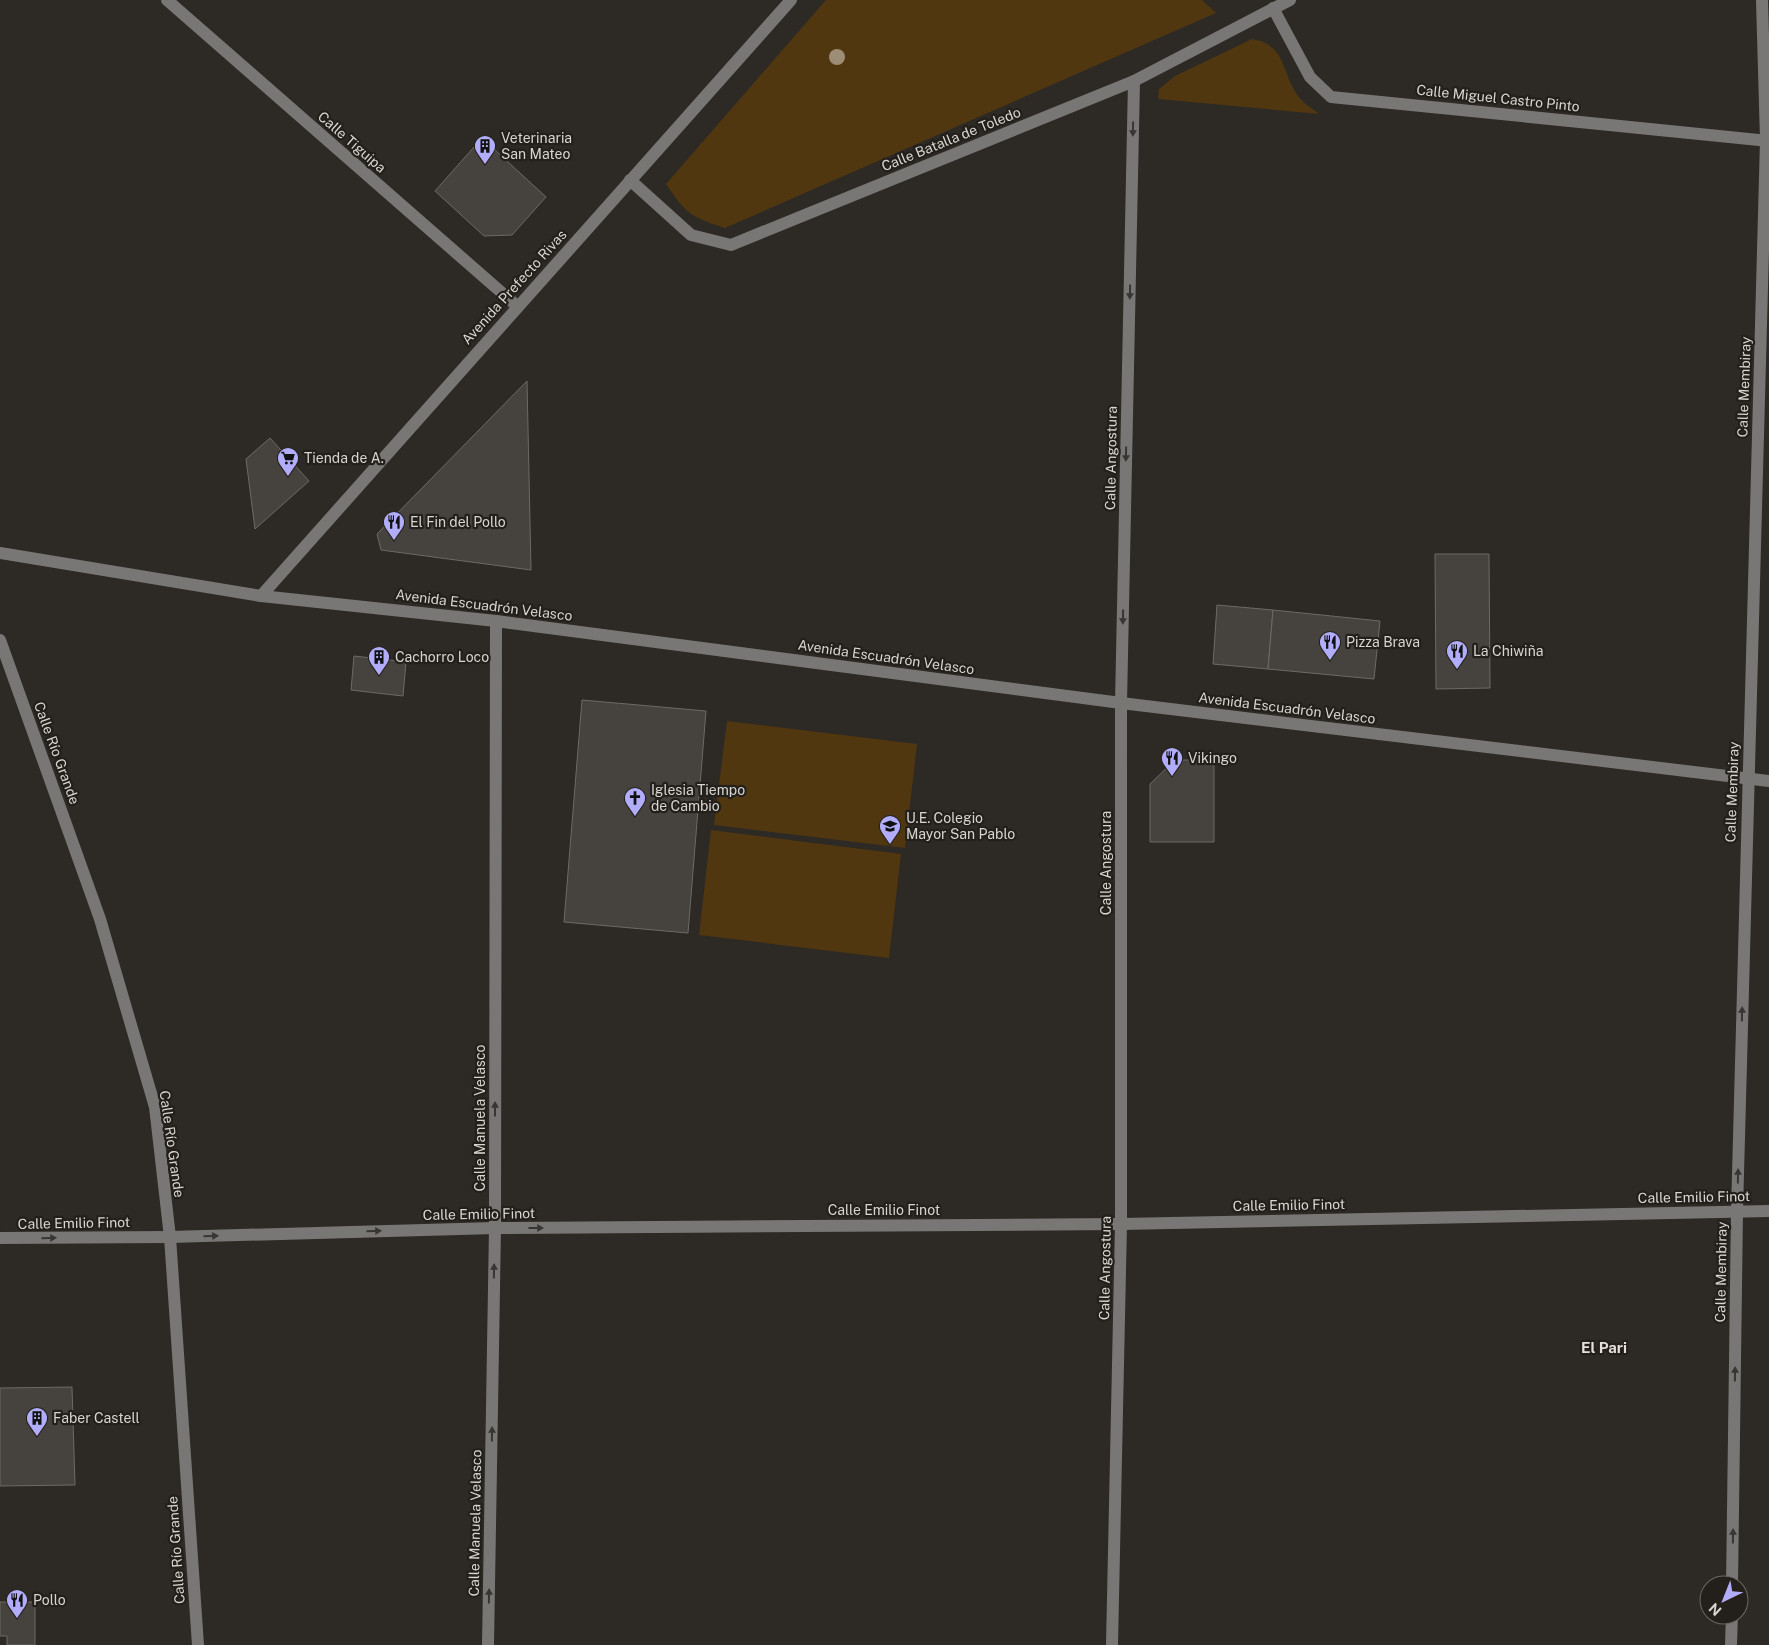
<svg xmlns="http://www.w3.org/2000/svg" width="1769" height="1645" viewBox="0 0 1769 1645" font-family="'Public Sans',sans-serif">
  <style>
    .green { fill: #503710 }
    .building { fill: #46433e; stroke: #6d6a64 }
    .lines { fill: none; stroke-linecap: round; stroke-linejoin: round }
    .minor { stroke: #797775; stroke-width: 12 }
    .tree { fill: #9e8d76 }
    .oneway { fill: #383632 }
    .labels { text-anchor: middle; stroke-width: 4.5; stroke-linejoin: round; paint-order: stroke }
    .street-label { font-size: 14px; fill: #d7d5d2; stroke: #23201b }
    .poi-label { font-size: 14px; fill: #d7d5d2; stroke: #23201b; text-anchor: start }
    .neighbourhood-label { font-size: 15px; font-weight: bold; fill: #e4dfd9; stroke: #23201b }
  </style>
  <rect width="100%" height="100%" fill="#2d2925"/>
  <g class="green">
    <path d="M826,0H1202L1216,13L725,228C691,217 686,214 666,184Z"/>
    <path d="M1252,39C1287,45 1281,72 1298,96C1303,103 1313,109 1319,114L1158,99L1159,89L1175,76Z"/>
    <path d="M727,721L917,744L905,848L714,825Z"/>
    <path d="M711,830L901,854L889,958L699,935Z"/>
  </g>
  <g class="building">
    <path d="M482,138L546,197L512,235L484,236L435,191Z"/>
    <path d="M527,381L531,570L381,550L377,534Z"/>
    <path d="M270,438L309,481L255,529L246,459Z"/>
    <path d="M1435,554H1489L1490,688L1436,689Z"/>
    <path d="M1217,605L1273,610L1268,669L1213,664Z"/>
    <path d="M1273,610L1380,621L1374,679L1268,669Z"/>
    <path d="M354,656L406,662L403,696L351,690Z"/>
    <path d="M582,700L706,711L688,933L564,922Z"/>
    <path d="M1175,760H1214V842H1150V784Z"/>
    <path d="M72,1387L75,1485L0,1486V1388Z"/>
    <path d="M0,1602H35V1645H7V1636H0Z"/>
  </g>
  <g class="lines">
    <g class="minor">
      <path d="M167,0L517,306"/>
      <path d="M1273,8L1310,77L1331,97L1769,141"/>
      <path d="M630,180L691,235L731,245L1134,81L1290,0"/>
      <path d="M0,553L261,596L496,621L1121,703L1769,781"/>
      <path d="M261,596L791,0"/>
      <path d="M0,640L100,919L155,1107L170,1237L198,1645"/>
      <path d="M0,1238L170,1237L495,1228L1121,1224L1769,1211"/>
      <path d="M1732,1585L1737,1211L1766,140L1762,0"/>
      <path d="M488,1645L495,1228L496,621"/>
      <path d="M1112,1645L1121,1224V703L1134,81"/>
      <path d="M1731,1645L1732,1615"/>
    </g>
  </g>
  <circle class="tree" cx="837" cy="57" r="8"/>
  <defs><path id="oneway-solid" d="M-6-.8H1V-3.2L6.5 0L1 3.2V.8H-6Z" transform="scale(1.25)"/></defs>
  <g class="oneway">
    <use href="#oneway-solid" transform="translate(1133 129) rotate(91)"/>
    <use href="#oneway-solid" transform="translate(1130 292) rotate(91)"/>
    <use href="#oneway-solid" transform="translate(1126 454) rotate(91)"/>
    <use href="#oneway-solid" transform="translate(1123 617) rotate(91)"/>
    <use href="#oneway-solid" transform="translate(1742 1014) rotate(-89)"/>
    <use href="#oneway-solid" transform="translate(495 1109) rotate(-90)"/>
    <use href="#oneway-solid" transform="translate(1738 1176) rotate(-89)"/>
    <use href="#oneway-solid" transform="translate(536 1228)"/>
    <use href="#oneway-solid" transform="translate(374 1231) rotate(-2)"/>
    <use href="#oneway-solid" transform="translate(211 1236) rotate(-2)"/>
    <use href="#oneway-solid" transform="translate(49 1238) rotate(-1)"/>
    <use href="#oneway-solid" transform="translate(494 1271) rotate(-89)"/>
    <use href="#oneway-solid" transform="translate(1735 1374) rotate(-89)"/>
    <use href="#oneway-solid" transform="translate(492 1434) rotate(-89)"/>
    <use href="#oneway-solid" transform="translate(1733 1536) rotate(-89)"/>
    <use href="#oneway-solid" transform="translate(489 1596) rotate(-89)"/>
  </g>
  <defs>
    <g id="building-pin" transform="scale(1.125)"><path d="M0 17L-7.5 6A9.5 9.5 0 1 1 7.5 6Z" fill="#b1adfa" stroke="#23201b"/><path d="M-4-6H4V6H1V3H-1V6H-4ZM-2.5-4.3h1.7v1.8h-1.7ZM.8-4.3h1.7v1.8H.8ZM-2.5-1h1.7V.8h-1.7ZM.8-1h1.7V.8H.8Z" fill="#111"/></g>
    <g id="supermarket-pin" transform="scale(1.125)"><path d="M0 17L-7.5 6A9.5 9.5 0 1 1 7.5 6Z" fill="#b1adfa" stroke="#23201b"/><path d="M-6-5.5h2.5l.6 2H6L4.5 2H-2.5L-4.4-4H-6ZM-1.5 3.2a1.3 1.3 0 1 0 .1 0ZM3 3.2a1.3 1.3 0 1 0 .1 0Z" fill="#111"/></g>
    <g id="restaurant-pin" transform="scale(1.125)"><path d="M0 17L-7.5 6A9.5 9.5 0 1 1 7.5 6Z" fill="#b1adfa" stroke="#23201b"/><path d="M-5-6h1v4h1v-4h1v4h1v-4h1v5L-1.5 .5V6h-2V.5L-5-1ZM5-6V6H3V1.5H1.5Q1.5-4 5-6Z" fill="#111"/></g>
    <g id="church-pin" transform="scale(1.125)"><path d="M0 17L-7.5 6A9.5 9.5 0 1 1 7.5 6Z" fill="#b1adfa" stroke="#23201b"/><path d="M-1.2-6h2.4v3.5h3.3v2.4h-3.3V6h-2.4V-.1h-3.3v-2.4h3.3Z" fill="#111"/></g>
    <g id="school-pin" transform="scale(1.125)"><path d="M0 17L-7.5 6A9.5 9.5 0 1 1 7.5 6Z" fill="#b1adfa" stroke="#23201b"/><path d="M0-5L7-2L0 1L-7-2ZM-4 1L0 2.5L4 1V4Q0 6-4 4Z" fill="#111"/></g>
  </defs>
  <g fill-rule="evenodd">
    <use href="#building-pin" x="485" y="146"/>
    <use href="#supermarket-pin" x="288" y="458"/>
    <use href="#restaurant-pin" x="394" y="522"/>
    <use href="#restaurant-pin" x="1330" y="642"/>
    <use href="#restaurant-pin" x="1457" y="651"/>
    <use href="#building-pin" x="379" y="657"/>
    <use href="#restaurant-pin" x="1172" y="758"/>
    <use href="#church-pin" x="635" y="798"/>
    <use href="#school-pin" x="890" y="826"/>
    <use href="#building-pin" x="37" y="1418"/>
    <use href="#restaurant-pin" x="17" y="1600"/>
  </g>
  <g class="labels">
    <g class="street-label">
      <text transform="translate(1498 98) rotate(6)" y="5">Calle Miguel Castro Pinto</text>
      <text transform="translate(951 139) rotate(-22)" y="5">Calle Batalla de Toledo</text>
      <text transform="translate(352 142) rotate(41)" y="5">Calle Tiguipa</text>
      <text transform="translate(514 287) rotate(-48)" y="5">Avenida Prefecto Rivas</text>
      <text transform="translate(1744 387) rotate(-88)" y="5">Calle Membiray</text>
      <text transform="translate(1111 458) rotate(-89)" y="5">Calle Angostura</text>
      <text transform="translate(484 605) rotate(7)" y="5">Avenida Escuadrón Velasco</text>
      <text transform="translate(886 657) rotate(8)" y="5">Avenida Escuadrón Velasco</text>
      <text transform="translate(1287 708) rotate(7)" y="5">Avenida Escuadrón Velasco</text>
      <text transform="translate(57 753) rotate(70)" y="5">Calle Río Grande</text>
      <text transform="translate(1732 792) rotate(-88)" y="5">Calle Membiray</text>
      <text transform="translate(1106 863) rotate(-90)" y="5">Calle Angostura</text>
      <text transform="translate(480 1118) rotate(-90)" y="5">Calle Manuela Velasco</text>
      <text transform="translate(172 1144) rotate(82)" y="5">Calle Río Grande</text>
      <text transform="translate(1694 1197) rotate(-1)" y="5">Calle Emilio Finot</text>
      <text transform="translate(1289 1205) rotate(-1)" y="5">Calle Emilio Finot</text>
      <text x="884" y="1215">Calle Emilio Finot</text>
      <text transform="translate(479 1214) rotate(-1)" y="5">Calle Emilio Finot</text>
      <text transform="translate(74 1223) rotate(-1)" y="5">Calle Emilio Finot</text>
      <text transform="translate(1105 1268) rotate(-89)" y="5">Calle Angostura</text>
      <text transform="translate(1721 1272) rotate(-89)" y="5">Calle Membiray</text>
      <text transform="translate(475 1523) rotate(-89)" y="5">Calle Manuela Velasco</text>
      <text transform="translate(176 1550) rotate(-94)" y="5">Calle Río Grande</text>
    </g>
    <g class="poi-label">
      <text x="501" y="143">Veterinaria<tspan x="501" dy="16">San Mateo</tspan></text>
      <text x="304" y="463">Tienda de A.</text>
      <text x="410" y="527">El Fin del Pollo</text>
      <text x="1346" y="647">Pizza Brava</text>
      <text x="1473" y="656">La Chiwiña</text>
      <text x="395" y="662">Cachorro Loco</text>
      <text x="1188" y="763">Vikingo</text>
      <text x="651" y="795">Iglesia Tiempo<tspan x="651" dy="16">de Cambio</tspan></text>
      <text x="906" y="823">U.E. Colegio<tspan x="906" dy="16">Mayor San Pablo</tspan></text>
      <text x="53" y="1423">Faber Castell</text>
      <text x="33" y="1605">Pollo</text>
    </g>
    <g class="neighbourhood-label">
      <text x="1604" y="1353">El Pari</text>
    </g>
  </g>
  <g transform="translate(1724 1600) rotate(223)"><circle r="24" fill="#23201b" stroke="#6b6864"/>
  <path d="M0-4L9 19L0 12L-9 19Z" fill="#b1adfa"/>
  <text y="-8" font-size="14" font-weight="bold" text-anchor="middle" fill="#d7d5d2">N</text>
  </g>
</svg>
